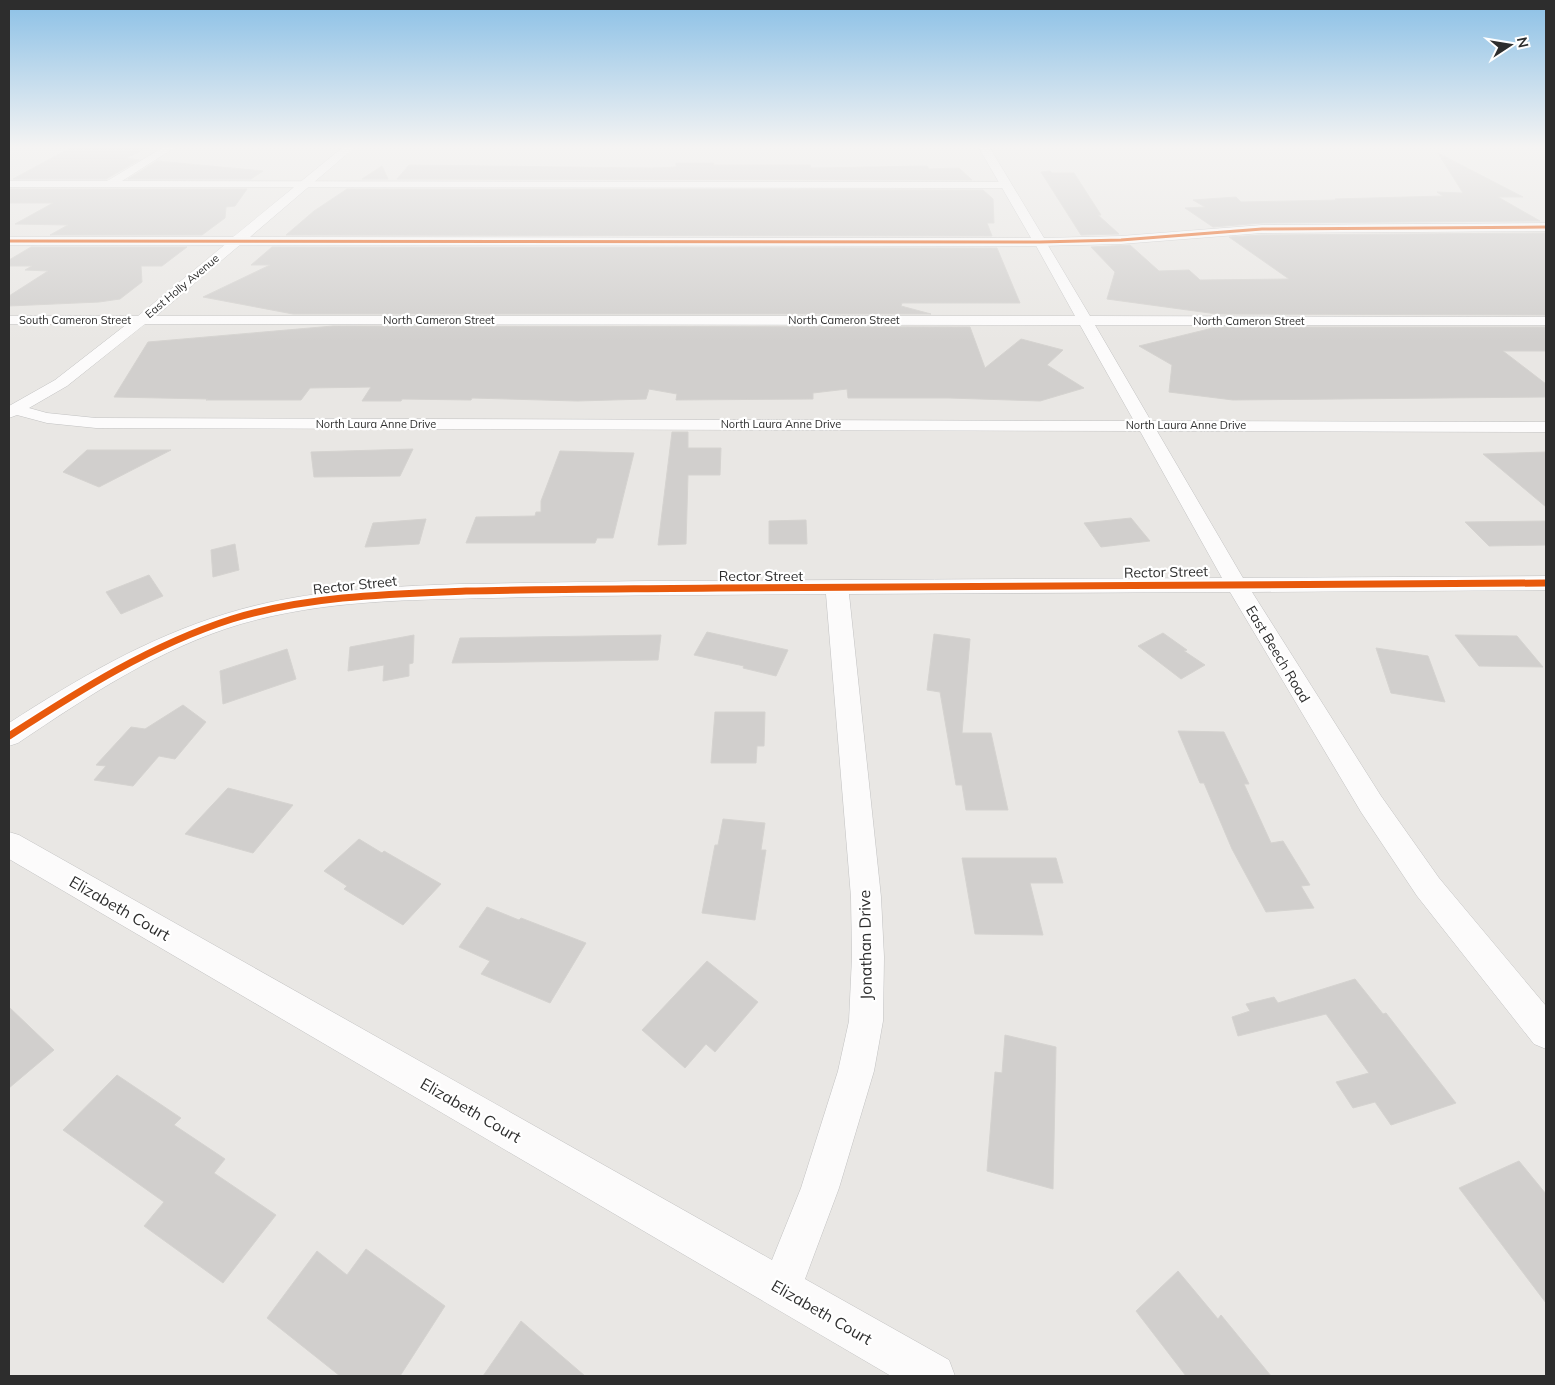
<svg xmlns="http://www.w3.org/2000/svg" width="1555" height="1385" viewBox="0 0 1555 1385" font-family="Mulish,sans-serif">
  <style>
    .building { fill: #d1cfcd; stroke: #d5d3d0 }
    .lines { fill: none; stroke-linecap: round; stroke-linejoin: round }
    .street-casing { stroke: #c2c2c2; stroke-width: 1 }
    .secondary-casing { stroke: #c2c2c2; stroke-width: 1 }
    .street { fill: #fcfbfb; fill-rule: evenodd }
    .secondary { fill: #fcfbfb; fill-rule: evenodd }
    .cycleway-far1-casing { stroke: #fff; stroke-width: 4.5 }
    .cycleway-casing { stroke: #fff; stroke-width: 10 }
    .cycleway-far1 { stroke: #e8590c; stroke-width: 3 }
    .cycleway { stroke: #e8590c; stroke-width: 7 }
    .labels { text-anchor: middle; stroke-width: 4.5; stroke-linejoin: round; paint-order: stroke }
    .far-street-label { font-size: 11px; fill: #2d2d2d; stroke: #fff }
    .street-label { font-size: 14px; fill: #2d2d2d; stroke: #fff }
    .near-street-label { font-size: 16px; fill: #2d2d2d; stroke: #fff }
  </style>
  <rect width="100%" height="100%" fill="#e9e7e4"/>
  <g class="building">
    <path d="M70,148H147L126,158L139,160L106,179H13Z"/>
    <path d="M1438,153L1523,197H1498L1540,221L1262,223L1213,227L1185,208L1205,207L1193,200L1236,197L1241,202L1337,200L1335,199L1443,196L1437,192L1463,193Z"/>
    <path d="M157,161L263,171L251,179H128Z"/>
    <path d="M676,163H714L713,165H810L811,168L927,166L929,169L959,168L972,180L397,179L409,165L652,168L676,167Z"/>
    <path d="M382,166L388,179H362Z"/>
    <path d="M1050,171L1052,173H1074L1101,215H1098L1119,234L1081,235L1041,172Z"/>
    <path d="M9,189H247L235,206L226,207L225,218L202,235H50L68,225L15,224L53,203H9Z"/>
    <path d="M347,189L983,190L993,199L994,223H987L992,236L286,235L314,211Z"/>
    <path d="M1546,233V315L1217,314L1107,299L1115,272L1091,247L1130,245L1159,271L1189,270L1200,280L1289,279L1229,237L1262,235Z"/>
    <path d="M31,247H187L162,266H141L142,282L120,299L99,302L9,306V296L48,271L25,270L32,266H9V260Z"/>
    <path d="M272,247L997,248L1020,303H902L901,306L931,314H293L203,297L270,265H251Z"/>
    <path d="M333,326L970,327L985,368L1021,339L1063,350L1047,365L1084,388L1040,401L949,398H848L847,389L813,393V399L676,400L677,394L649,389L646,399L577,401L472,398L471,400L402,399L401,401H362L371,387L310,388L301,400H206L208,399L114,397L148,342Z"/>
    <path d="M1217,327H1546V351H1503L1546,384V397L1233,400L1169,392L1172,365L1139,346Z"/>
    <path d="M672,432H688V448H721L720,475H688L686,544L658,545Z"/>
    <path d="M413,449L400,476L314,477L311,452Z"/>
    <path d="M87,450H171L99,487L63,472Z"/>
    <path d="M560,451L634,453L613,538H597L595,543H466L476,517L535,516L536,512H541V501Z"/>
    <path d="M1546,452V507L1483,454Z"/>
    <path d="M1131,518L1150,541L1101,547L1084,523Z"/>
    <path d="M426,519L419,544L365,547L373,523Z"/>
    <path d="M806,520L807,544H769V521Z"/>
    <path d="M1546,521V545L1489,546L1465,522Z"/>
    <path d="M235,544L239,570L213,577L211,550Z"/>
    <path d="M149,575L163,596L121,614L106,592Z"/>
    <path d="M707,632L788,650L776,676L743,668L744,666L694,655Z"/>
    <path d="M1163,633L1187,650L1184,651L1205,665L1181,679L1138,646Z"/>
    <path d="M934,634L970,639L962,733H991L1008,810H966L962,785H956L940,692L927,690Z"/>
    <path d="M414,635L413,663L409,664V676L383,681L384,665L348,671L350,647Z"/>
    <path d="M661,635L658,660L452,663L460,638Z"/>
    <path d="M1455,635L1517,636L1543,667L1479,666Z"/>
    <path d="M1376,648L1428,656L1445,702L1391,693Z"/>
    <path d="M287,649L296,679L223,704L220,671Z"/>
    <path d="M183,705L206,722L175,759L159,756L133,786L94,780L106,766L96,765L131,727L145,729Z"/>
    <path d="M715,712H765L764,746H757L756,763H711Z"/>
    <path d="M1178,731L1224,732L1249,784H1244L1271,843L1283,841L1310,885L1301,886L1314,908L1266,912L1232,849L1204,783H1200Z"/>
    <path d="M228,788L293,805L253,853L185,834Z"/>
    <path d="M723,819L765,823L761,850H766L755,920L702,913L715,845H718Z"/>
    <path d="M359,839L382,853L384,851L441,884L403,925L344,889L347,886L324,871Z"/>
    <path d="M962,858H1056L1063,883H1030L1043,935L975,934Z"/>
    <path d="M487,907L519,920L521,918L586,943L550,1003L481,974L490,961L459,947Z"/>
    <path d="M707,961L758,1002L715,1052L706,1044L685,1068L642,1030Z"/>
    <path d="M1355,979L1383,1014L1386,1013L1456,1103L1391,1125L1375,1102L1353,1108L1336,1082L1369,1073L1326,1014L1238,1036L1232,1017L1250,1011L1246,1004L1274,997L1278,1003Z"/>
    <path d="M9,1007L54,1050L9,1088Z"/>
    <path d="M1005,1035L1056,1047L1053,1189L987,1171L995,1072L1002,1073Z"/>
    <path d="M117,1075L181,1118L174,1125L225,1159L214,1173L276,1215L223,1283L144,1226L164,1202L63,1130Z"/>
    <path d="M1519,1161L1546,1194V1303L1459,1188Z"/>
    <path d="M366,1249L445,1306L400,1376H340L267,1318L317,1251L347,1275Z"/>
    <path d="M1178,1271L1218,1319L1221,1315L1271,1376H1186L1136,1311Z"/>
    <path d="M521,1321L585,1376H483Z"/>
  </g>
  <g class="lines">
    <g class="street-casing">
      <g id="street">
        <path d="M162,148H174L122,181L1005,182L1010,185L1005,188L9,187V181H107Z"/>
        <path d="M237,237L243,241L241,244L156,316H1075L1034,242L1040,238L1046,242L1090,316L1546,317V325H1095L1151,421L1546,422V432L1157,431L1243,578L1546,576V590L1252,592L1381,796L1439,878L1546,1006V1049L1534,1044L1417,896L1361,812L1230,592L849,594L881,897L884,957L883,1021L874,1071L839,1188L805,1279L949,1360L955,1376H891L9,859V832L19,835L772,1260L801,1188L838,1071L849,1021L852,957L851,897L826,594C715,595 604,595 493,598C406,600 325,600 241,624C160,648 88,696 18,743L9,746V723C77,679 147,638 225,614C302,590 380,587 460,584C522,583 585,582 647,581C839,580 1030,579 1222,578L1140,431L96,428L47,423L17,415L9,418V406L55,380L127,324H9V316H138L233,238ZM145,324L1080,325L1134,421L96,418L47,413L29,408L67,386Z"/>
      </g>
    </g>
    <g class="secondary-casing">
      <path id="secondary" d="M342,148H354L250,237L1031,238L979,148H990L1044,238L1121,236L1262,225L1546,223V231L1262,233L1121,244L1040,246L9,245V237H233Z"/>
    </g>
    <use href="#street" class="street"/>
    <use href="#secondary" class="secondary"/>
    <g class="cycleway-far1-casing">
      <path id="cycleway-far1" d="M9,241L1040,242L1121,240L1262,229L1546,227"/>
    </g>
    <g class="cycleway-casing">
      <path id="cycleway" d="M9,736C80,690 151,645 232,619C308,596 387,594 466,591C550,589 634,589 718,588C994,586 1270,585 1546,583"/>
    </g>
    <use href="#cycleway-far1" class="cycleway-far1"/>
    <use href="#cycleway" class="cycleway"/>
  </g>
  <linearGradient id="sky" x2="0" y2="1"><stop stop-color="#8bc0e6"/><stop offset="0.43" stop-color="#f5f4f3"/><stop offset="1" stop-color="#f5f4f3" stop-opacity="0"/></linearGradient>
  <rect width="1555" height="342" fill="url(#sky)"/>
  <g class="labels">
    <g class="far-street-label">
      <text transform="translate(182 286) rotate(-40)" y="4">East Holly Avenue</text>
      <text x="75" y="324">South Cameron Street</text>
      <text x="439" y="324">North Cameron Street</text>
      <text x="844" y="324">North Cameron Street</text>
      <text x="1249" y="325">North Cameron Street</text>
      <text x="376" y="428">North Laura Anne Drive</text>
      <text x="781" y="428">North Laura Anne Drive</text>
      <text x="1186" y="429">North Laura Anne Drive</text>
    </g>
    <g class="street-label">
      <text transform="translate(1166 572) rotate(-1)" y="5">Rector Street</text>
      <text x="761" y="581">Rector Street</text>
      <text transform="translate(355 585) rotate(-6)" y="5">Rector Street</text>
      <text transform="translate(1278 654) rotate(59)" y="5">East Beech Road</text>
    </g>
    <g class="near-street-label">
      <text transform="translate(120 908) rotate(30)" y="6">Elizabeth Court</text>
      <text transform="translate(865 945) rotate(-91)" y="6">Jonathan Drive</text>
      <text transform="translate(471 1110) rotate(30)" y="6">Elizabeth Court</text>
      <text transform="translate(822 1312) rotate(30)" y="6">Elizabeth Court</text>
    </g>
  </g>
  <rect width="1555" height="1385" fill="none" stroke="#2d2d2d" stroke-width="20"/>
  <g transform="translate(1510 45) rotate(78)" stroke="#ffffff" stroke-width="4" paint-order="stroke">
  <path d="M0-4L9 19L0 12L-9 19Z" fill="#2d2d2d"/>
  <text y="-8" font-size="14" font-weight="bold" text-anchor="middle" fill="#2d2d2d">N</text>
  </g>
</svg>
